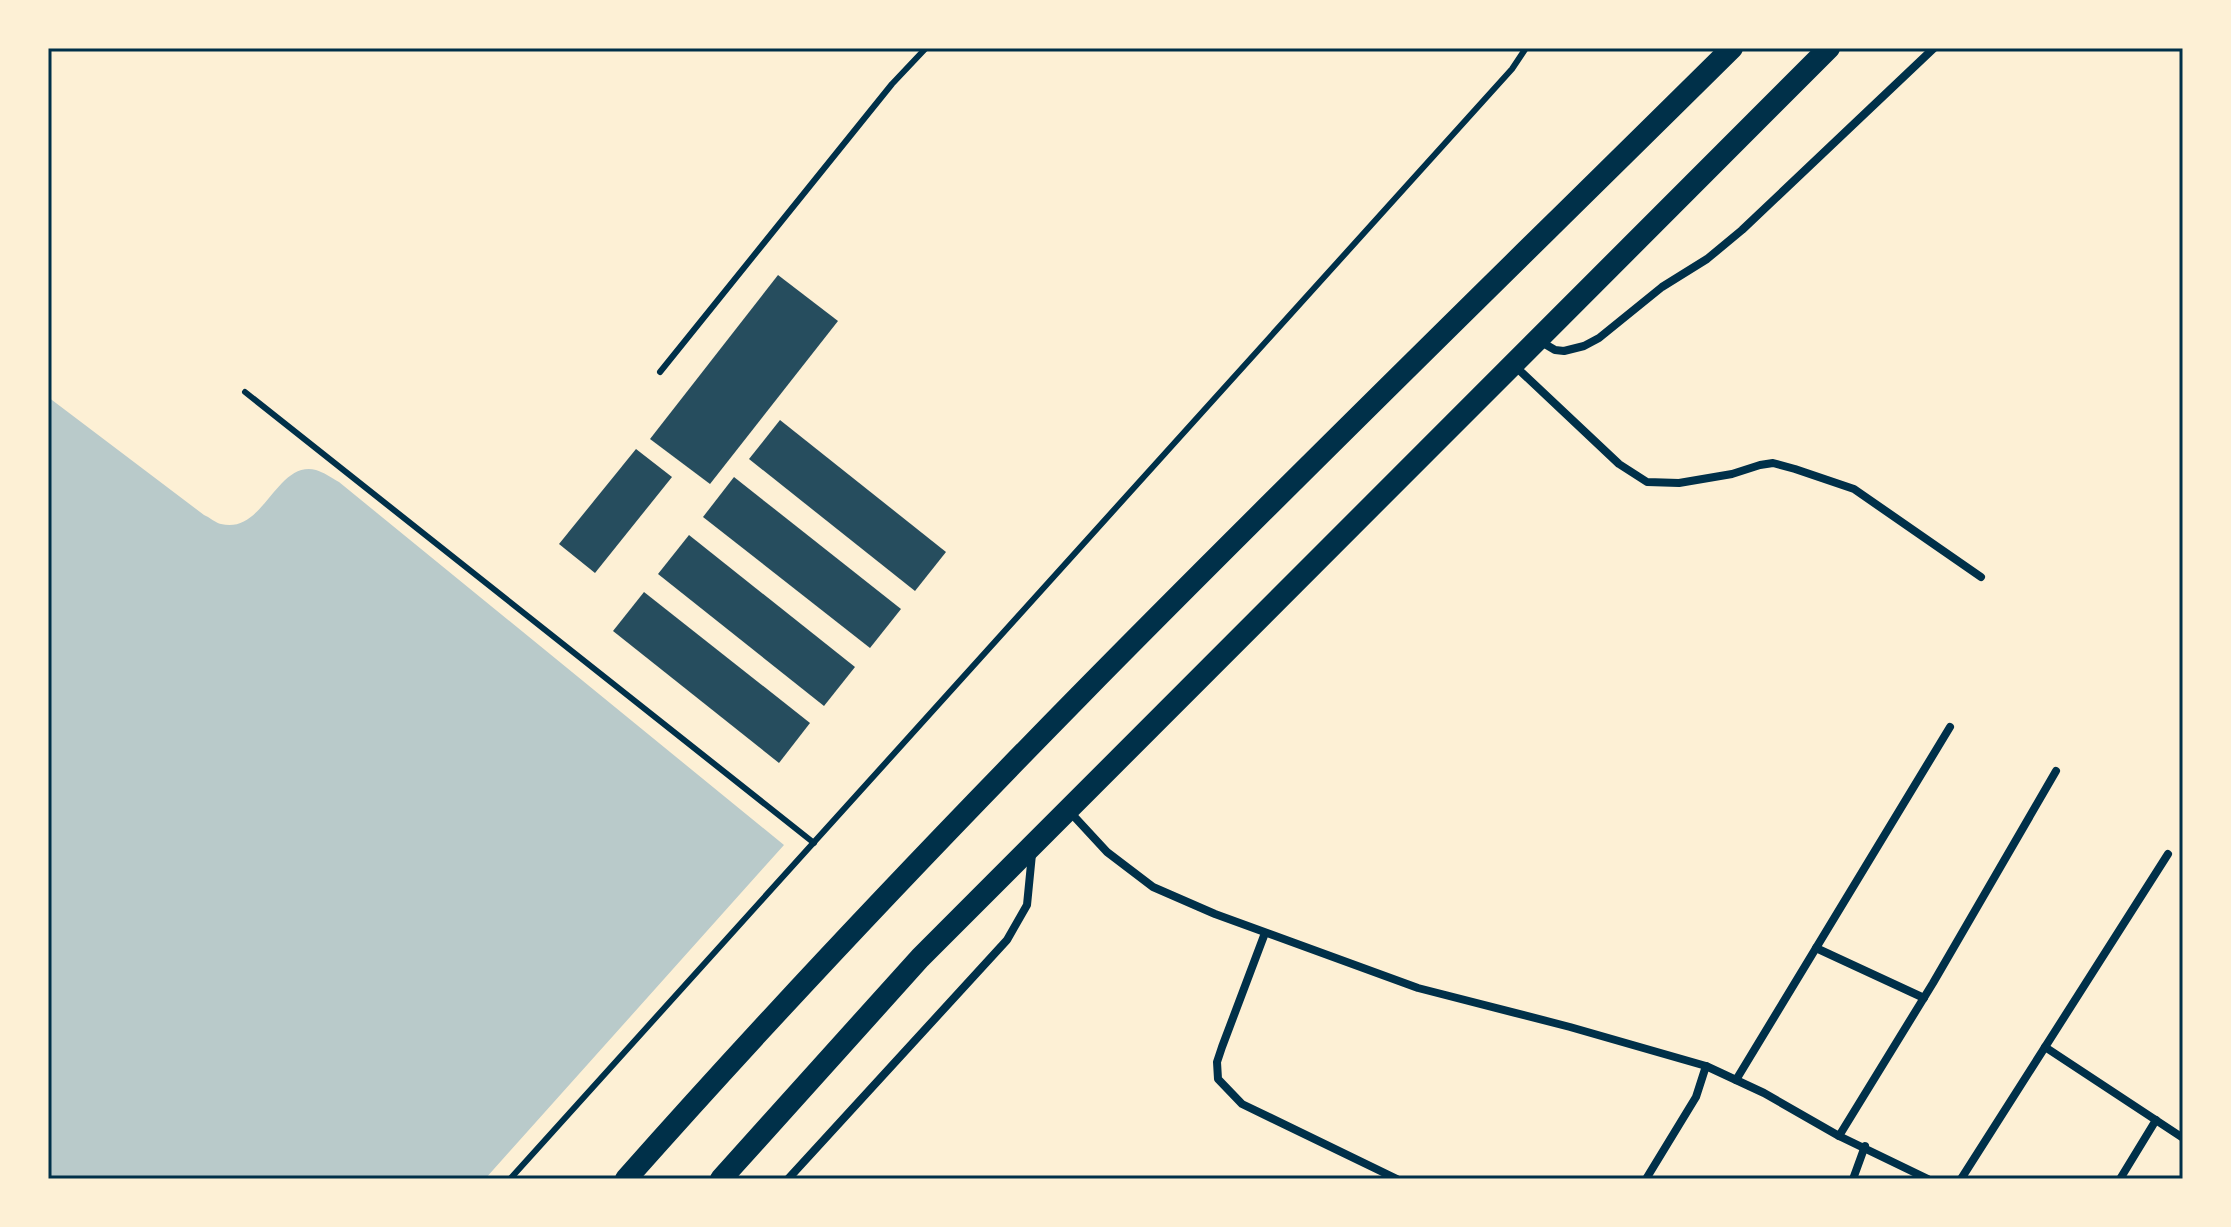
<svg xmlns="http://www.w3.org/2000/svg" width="2231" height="1227" viewBox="0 0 2231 1227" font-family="Arial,sans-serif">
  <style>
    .green { fill: #b9caca }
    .building { fill: #264d5e }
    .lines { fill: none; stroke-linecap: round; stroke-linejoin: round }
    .service { stroke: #003049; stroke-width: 6 }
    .minor { stroke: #003049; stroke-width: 8 }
    .trunk { stroke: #003049; stroke-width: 22 }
    .neatline { fill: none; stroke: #003049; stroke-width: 3 }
  </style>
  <rect width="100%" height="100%" fill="#fdf0d5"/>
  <path class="green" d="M48,397L204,515C209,517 216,523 221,524C264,535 276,460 316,470C323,472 332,478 339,482L784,845L485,1179H48Z"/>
  <g class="building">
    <path d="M778,275L838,321L710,484L650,439Z"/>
    <path d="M780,420L946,552L915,591L749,459Z"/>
    <path d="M636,449L672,477L595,573L559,544Z"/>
    <path d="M734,477L901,609L870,648L703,517Z"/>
    <path d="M689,535L855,667L824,706L658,574Z"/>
    <path d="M644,592L810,723L779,763L613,631Z"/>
  </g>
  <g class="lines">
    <g class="service">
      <path d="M660,372L892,84L926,48"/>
      <path d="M245,392L814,843"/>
      <path d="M510,1179L1512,69L1526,48"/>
    </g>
    <g class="minor">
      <path d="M1538,340L1555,350L1564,351L1584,346L1599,338L1662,287L1707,259L1742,230L1934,48"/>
      <path d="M1516,367L1619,464L1647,482L1679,483L1732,474L1760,465L1773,463L1795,469L1854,489L1981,577"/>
      <path d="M1070,812L1107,852L1153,887L1215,914L1418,988L1570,1027L1706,1066L1764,1093L1839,1136L1928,1179"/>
      <path d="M1265,933L1222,1047L1217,1062L1218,1079L1242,1104L1397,1179"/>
      <path d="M1816,948L1924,998"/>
      <path d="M2045,1047L2183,1138"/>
      <path d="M1736,1080L1950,727"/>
      <path d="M1839,1136L1933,983L2056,771"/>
      <path d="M788,1179L1007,940L1027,905L1032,854"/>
      <path d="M1646,1179L1696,1097L1706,1066"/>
      <path d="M1853,1179L1865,1146"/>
      <path d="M1961,1179L2168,854"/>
      <path d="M2120,1179L2156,1120"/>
    </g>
    <g class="trunk">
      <path d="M626,1179C976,784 1357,419 1732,48"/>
      <path d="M721,1179L920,958L1829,48"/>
    </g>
  </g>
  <rect width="2231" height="1227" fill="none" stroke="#fdf0d5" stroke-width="100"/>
  <rect x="50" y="50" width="2131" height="1127" class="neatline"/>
</svg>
